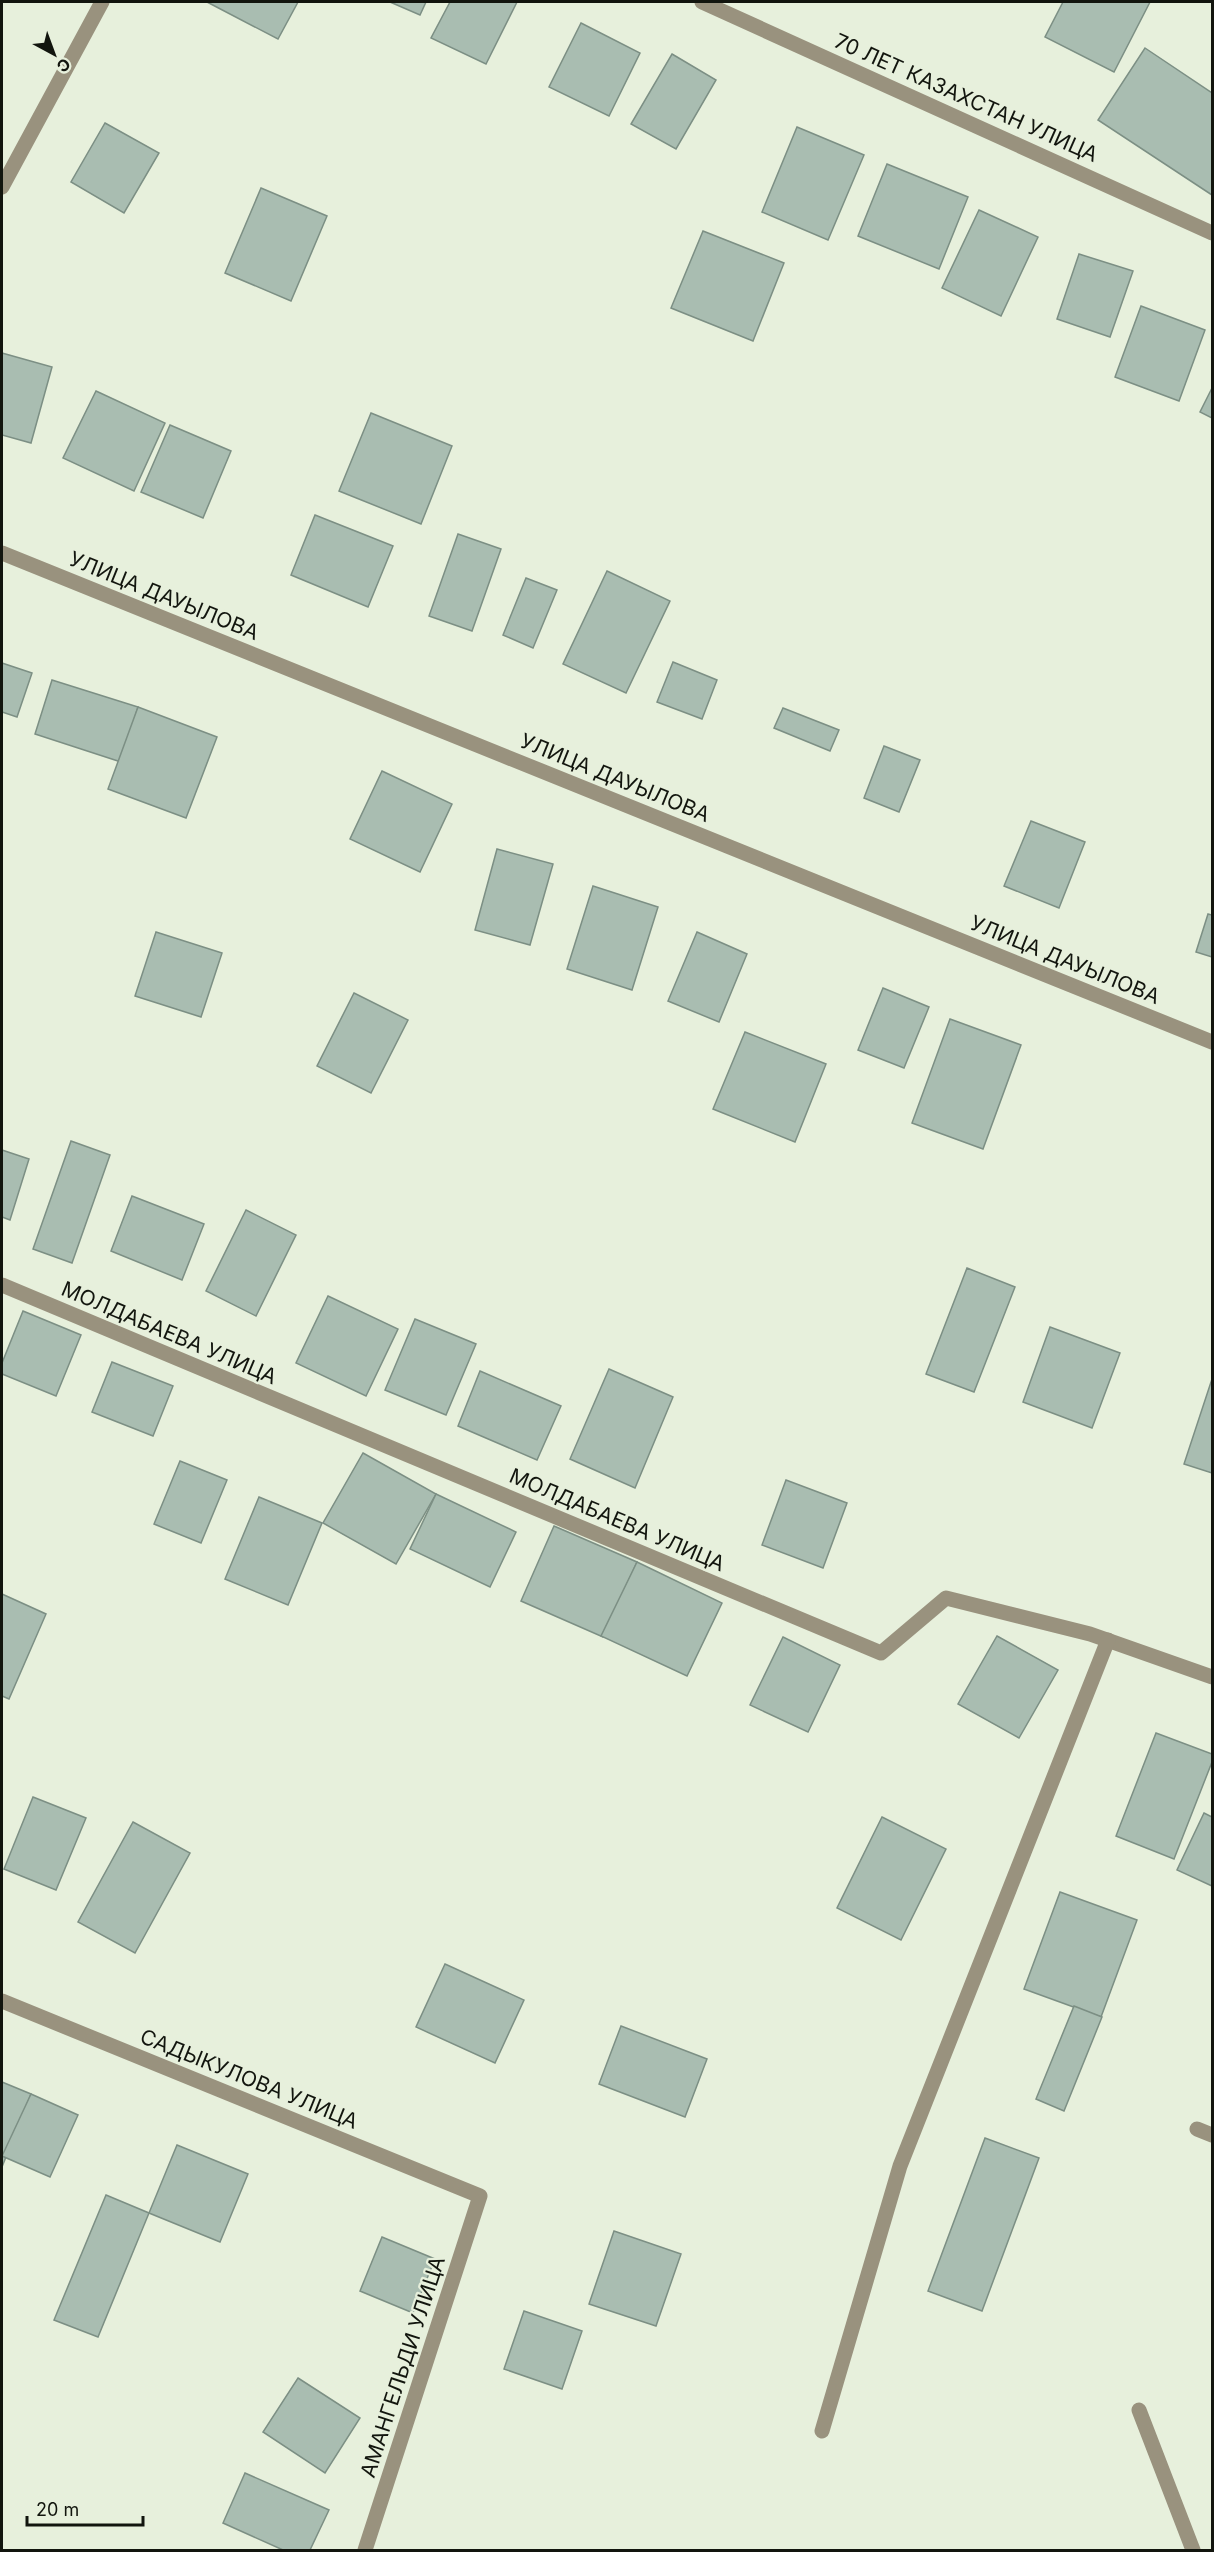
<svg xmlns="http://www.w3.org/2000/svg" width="1214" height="2552" viewBox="0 0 1214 2552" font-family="Inter,sans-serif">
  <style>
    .building { fill: #a9bdb1; stroke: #7c8f84; stroke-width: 1.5 }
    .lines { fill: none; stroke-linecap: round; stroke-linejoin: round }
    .lane { stroke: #99927e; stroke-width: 15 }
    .street { stroke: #99927e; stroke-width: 15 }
    .labels { text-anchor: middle; stroke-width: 4.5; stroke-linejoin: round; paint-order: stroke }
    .street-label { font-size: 21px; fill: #12150e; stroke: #e7f0dc }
  </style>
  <rect width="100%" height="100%" fill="#e7f0dc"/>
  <g class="building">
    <path d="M207,2H298L278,39Z"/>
    <path d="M390,2H426L420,15Z"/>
    <path d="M450,2H517L486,64L431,38Z"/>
    <path d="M1063,2H1150L1114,72L1045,37Z"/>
    <path d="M581,23L640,53L609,116L549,87Z"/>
    <path d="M1145,48L1212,93V195L1098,120Z"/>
    <path d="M672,54L716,80L676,149L631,124Z"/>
    <path d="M105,123L159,153L124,213L71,182Z"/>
    <path d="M797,127L864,155L828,240L762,212Z"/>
    <path d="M887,164L968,197L939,269L858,236Z"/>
    <path d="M261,188L327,216L291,301L225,273Z"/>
    <path d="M979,210L1038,237L1001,316L942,288Z"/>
    <path d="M703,231L784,263L753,341L671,308Z"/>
    <path d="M1079,254L1133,271L1110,337L1057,319Z"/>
    <path d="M1141,306L1205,330L1179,401L1115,377Z"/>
    <path d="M2,353L52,367L31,443L2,435Z"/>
    <path d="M1212,388V418L1200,412Z"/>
    <path d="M96,391L165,423L134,491L63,458Z"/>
    <path d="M371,413L452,446L421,524L339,491Z"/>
    <path d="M170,425L231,451L203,518L141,492Z"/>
    <path d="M315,515L393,546L368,607L291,575Z"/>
    <path d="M458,534L501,549L472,631L429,616Z"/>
    <path d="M607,571L670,601L626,693L563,664Z"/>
    <path d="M526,578L557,590L533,648L503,635Z"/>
    <path d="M673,662L717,680L702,719L657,702Z"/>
    <path d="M2,663L32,673L17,717L2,712Z"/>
    <path d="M52,680L138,707L121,762L35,734Z"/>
    <path d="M138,707L217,737L186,818L108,789Z"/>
    <path d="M783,708L839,730L830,751L774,728Z"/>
    <path d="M884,746L920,760L899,812L864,798Z"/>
    <path d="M382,771L452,804L420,872L350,839Z"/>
    <path d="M1031,821L1085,842L1059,908L1004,886Z"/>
    <path d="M497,849L553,864L530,945L475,930Z"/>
    <path d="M593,886L658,907L632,990L567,969Z"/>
    <path d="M1208,914L1212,915V957L1196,952Z"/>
    <path d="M156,932L222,953L201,1017L135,996Z"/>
    <path d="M697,932L747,954L719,1022L668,1001Z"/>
    <path d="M883,988L929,1007L904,1068L858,1050Z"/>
    <path d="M354,993L408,1020L371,1093L317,1066Z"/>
    <path d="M950,1019L1021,1045L983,1149L912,1123Z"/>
    <path d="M745,1032L826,1064L795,1142L713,1109Z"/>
    <path d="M71,1141L110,1155L72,1263L33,1249Z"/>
    <path d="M2,1150L29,1159L10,1220L2,1217Z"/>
    <path d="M132,1196L204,1224L182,1280L111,1251Z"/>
    <path d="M246,1210L296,1235L256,1316L206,1291Z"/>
    <path d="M967,1268L1015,1287L974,1392L926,1374Z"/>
    <path d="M328,1296L398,1329L366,1396L296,1363Z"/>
    <path d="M23,1311L81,1335L56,1396L2,1374V1363Z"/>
    <path d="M415,1319L476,1344L446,1415L385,1390Z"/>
    <path d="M1050,1327L1120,1353L1092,1428L1023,1402Z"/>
    <path d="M112,1362L173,1386L153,1436L92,1412Z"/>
    <path d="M609,1369L673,1397L635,1488L570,1459Z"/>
    <path d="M480,1371L561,1406L537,1460L458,1426Z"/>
    <path d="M1212,1379V1473L1184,1464Z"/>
    <path d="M363,1453L436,1494L396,1564L323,1523Z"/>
    <path d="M180,1461L227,1480L201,1543L154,1524Z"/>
    <path d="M786,1480L847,1503L823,1568L762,1545Z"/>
    <path d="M436,1494L516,1532L490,1587L410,1549Z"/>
    <path d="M259,1497L322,1523L288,1605L225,1579Z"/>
    <path d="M554,1526L637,1562L603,1637L521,1601Z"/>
    <path d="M637,1562L722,1603L687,1676L601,1636Z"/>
    <path d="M2,1594L46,1614L9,1699L2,1696Z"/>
    <path d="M997,1636L1058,1670L1019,1738L958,1704Z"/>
    <path d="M783,1637L840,1665L808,1732L750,1705Z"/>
    <path d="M1156,1733L1212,1754V1762L1174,1859L1116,1836Z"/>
    <path d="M33,1797L86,1818L56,1890L4,1869Z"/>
    <path d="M1204,1813L1212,1817V1886L1177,1870Z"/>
    <path d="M882,1817L946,1849L901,1940L837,1908Z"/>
    <path d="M133,1822L190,1853L135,1953L78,1922Z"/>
    <path d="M1060,1892L1137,1920L1101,2017L1024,1989Z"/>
    <path d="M445,1964L524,2000L495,2063L416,2027Z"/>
    <path d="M1074,2006L1102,2017L1064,2111L1036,2099Z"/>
    <path d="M621,2026L707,2059L685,2117L599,2084Z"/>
    <path d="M2,2082L31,2094L2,2167Z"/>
    <path d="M31,2094L78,2115L50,2177L2,2156Z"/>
    <path d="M985,2138L1039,2158L982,2311L928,2291Z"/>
    <path d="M177,2145L248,2174L220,2242L149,2213Z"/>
    <path d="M106,2195L149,2213L98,2337L54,2320Z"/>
    <path d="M614,2231L681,2254L656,2326L589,2304Z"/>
    <path d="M382,2237L435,2259L413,2313L360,2291Z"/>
    <path d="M524,2311L582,2331L562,2389L504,2369Z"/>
    <path d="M298,2378L360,2418L325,2473L263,2432Z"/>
    <path d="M245,2473L329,2510L310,2550H283L223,2523Z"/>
  </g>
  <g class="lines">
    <path class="lane" d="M1139,2410L1193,2550"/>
    <g class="street">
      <path d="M702,2L1212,233"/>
      <path d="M2,187L102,2"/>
      <path d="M2,553L1212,1042"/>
      <path d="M2,1285L881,1653L946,1598L1090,1634L1212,1677"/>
      <path d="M2,2001L480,2196L365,2550"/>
      <path d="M1197,2129L1212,2135"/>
      <path d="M822,2431L900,2166L1108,1640"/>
    </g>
  </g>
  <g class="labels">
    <g class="street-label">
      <text transform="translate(966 98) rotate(24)" y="7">70 ЛЕТ КАЗАХСТАН УЛИЦА</text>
      <text transform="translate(164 596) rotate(22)" y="7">УЛИЦА ДАУЫЛОВА</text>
      <text transform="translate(615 778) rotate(22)" y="7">УЛИЦА ДАУЫЛОВА</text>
      <text transform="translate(1065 960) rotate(22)" y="7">УЛИЦА ДАУЫЛОВА</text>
      <text transform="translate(169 1333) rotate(23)" y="7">МОЛДАБАЕВА УЛИЦА</text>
      <text transform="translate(617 1520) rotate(23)" y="7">МОЛДАБАЕВА УЛИЦА</text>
      <text transform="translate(249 2079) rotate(22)" y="7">САДЫКУЛОВА УЛИЦА</text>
      <text transform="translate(403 2367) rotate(-72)" y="7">АМАНГЕЛЬДИ УЛИЦА</text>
    </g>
  </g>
  <rect width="1214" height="2552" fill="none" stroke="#12150e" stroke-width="6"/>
  <g transform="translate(54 54) rotate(139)" stroke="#e7f0dc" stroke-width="4.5" paint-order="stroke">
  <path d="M0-4.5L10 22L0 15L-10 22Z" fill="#12150e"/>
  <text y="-9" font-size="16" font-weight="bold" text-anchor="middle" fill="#12150e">С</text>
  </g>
  <path d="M27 2516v9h116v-9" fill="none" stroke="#12150e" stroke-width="3"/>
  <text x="36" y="2516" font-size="18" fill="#12150e" stroke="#e7f0dc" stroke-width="4.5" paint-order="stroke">20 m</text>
</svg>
